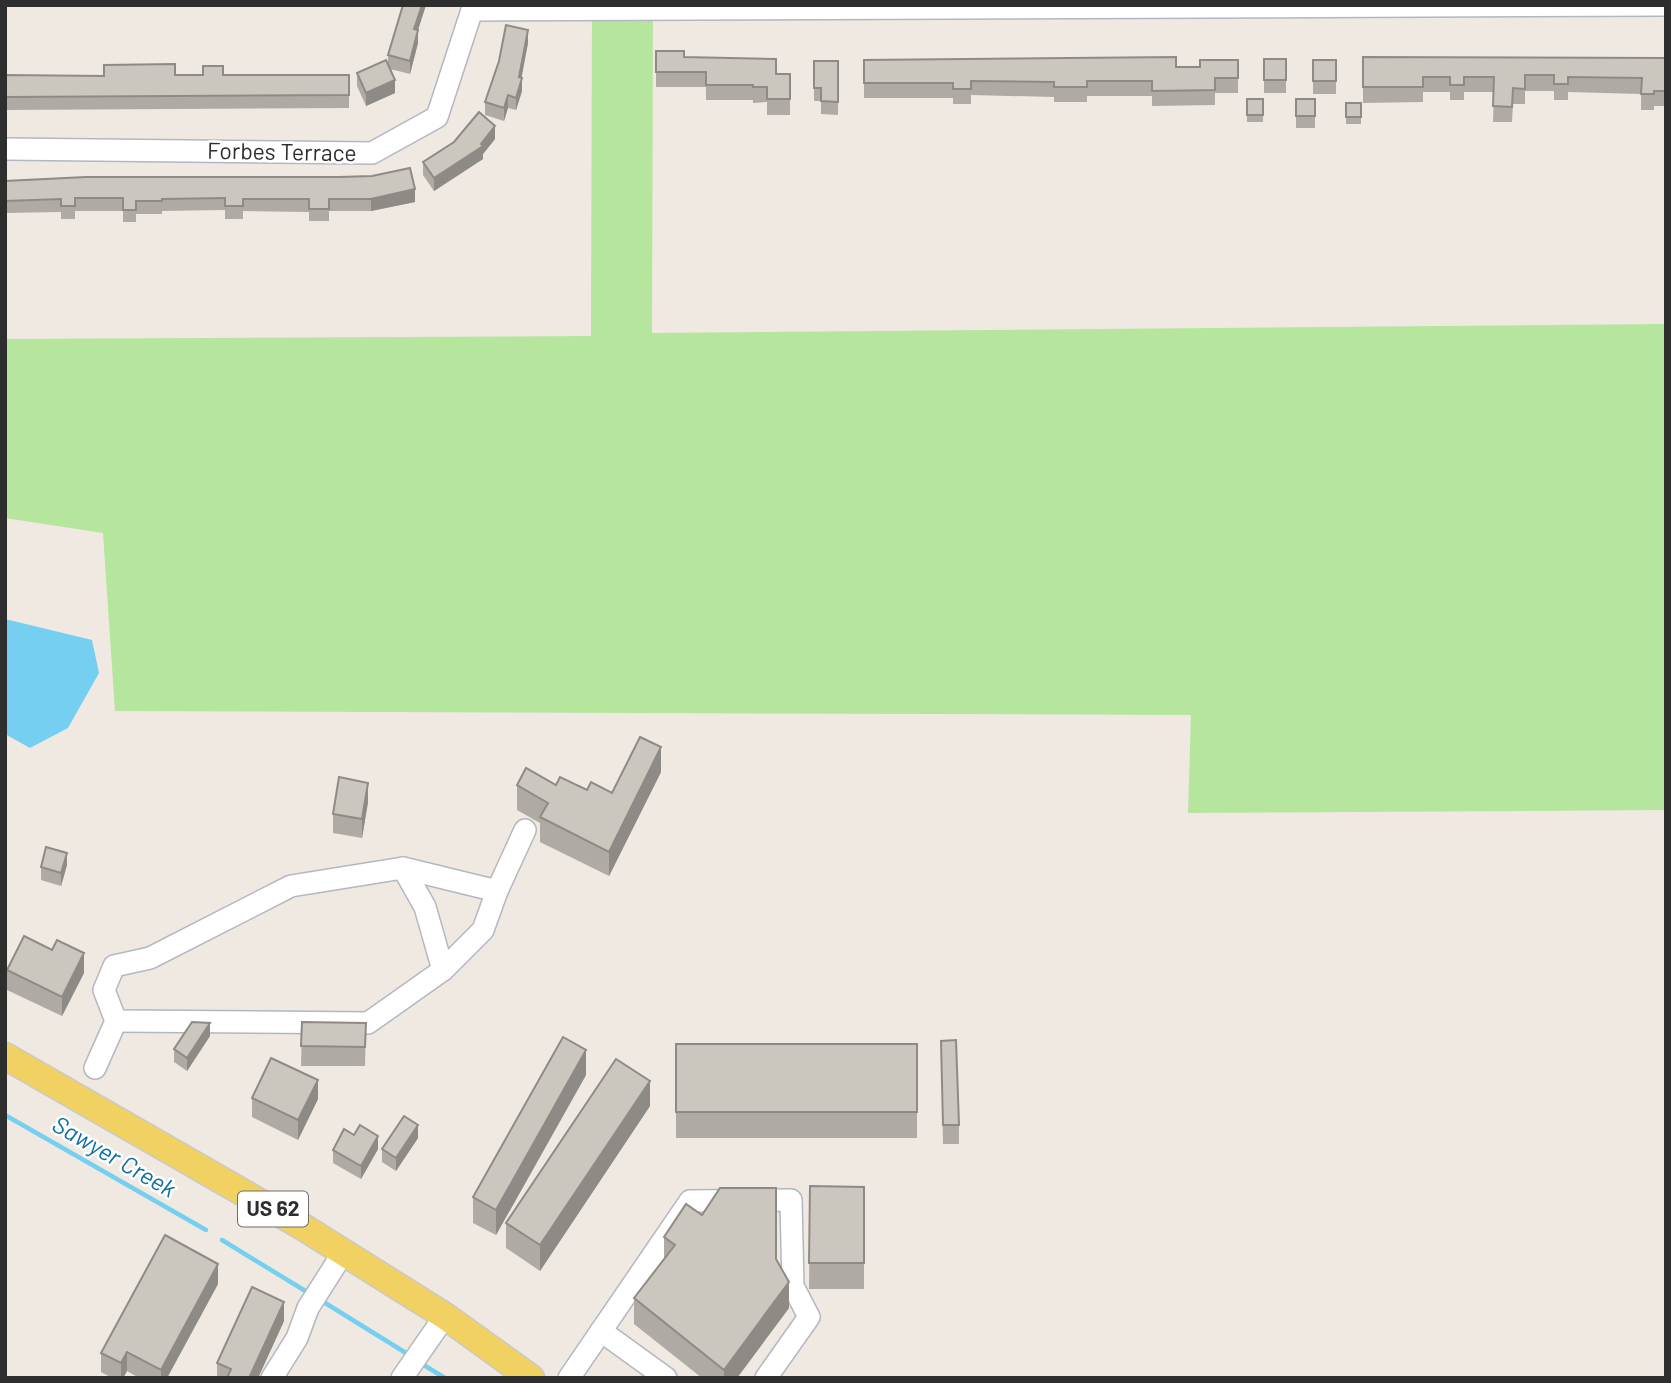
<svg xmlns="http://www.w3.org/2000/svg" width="1671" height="1383" viewBox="0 0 1671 1383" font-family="Barlow,sans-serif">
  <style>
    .green { fill: #b6e59e }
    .water { fill: #75cff0 }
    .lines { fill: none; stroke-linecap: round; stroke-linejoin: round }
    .stream { stroke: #75cff0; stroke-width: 4.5 }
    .minor-casing { stroke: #b4b7c1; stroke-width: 24 }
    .major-casing { stroke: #c9c9c9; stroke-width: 29 }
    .minor { stroke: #fff; stroke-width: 21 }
    .major { stroke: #f2d163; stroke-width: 26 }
    .wall { fill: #afaba4 }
    .shaded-wall { fill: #8e8b86 }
    .building { fill: #cbc7bf; stroke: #8e8b86; stroke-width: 2 }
    .labels { text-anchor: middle; stroke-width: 5; stroke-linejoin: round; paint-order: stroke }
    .shield { fill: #fff; stroke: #6d6d6d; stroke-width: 2 }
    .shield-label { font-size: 21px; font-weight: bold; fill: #2e2e2e }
    .street-label { font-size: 23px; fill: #2e2e2e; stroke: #fff }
    .water-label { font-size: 24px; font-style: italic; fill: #0d6fa3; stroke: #fff }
  </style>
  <rect width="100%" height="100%" fill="#efe9e1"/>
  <path class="green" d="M592,5H653L652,333L1666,324V810L1188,813L1191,715L115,711L103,533L5,518V339L591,336Z"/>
  <path class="water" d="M5,619L92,640L99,673L68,728L30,748L5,734Z"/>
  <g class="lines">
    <g class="stream">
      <path d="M5,1115L206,1230"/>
      <path d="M222,1240L307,1292"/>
      <path d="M322,1301L406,1353"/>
      <path d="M422,1364L445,1378"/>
    </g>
    <g class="minor-casing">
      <g id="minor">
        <path d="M5,149L372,153L437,117L472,10L1666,5"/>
        <path d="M403,868L425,907L443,970"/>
        <path d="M116,1021L368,1023L443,970L483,930L497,891"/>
        <path d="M95,1068L116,1021L104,990L114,966L150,958L291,886L403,868L497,891L525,830"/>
        <path d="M601,1331L666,1378"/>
        <path d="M272,1378L297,1338L308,1308L343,1253"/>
        <path d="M402,1378L445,1316"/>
        <path d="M569,1378L690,1201L791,1200L793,1286L809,1317L766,1378"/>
      </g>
    </g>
    <g class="major-casing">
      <path id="major" d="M5,1056L303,1227L445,1316L531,1378"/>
    </g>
    <use href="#minor" class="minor"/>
    <use href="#major" class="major"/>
  </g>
  <g class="wall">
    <path d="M426,5L418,30V43L410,74L390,69L395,93L366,106L357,86V73L388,65V55Z"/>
    <path d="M528,43L521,77L522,91L516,110L508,108L504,121L485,115V102Z"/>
    <path d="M656,51L684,57L776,74H790V115H767V102L753,103V100H706V87H656Z"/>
    <path d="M1363,57L1666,58V106H1654V110H1641V94L1568,92V100H1554V91H1525V104H1513L1512,122H1493L1494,92H1464V100H1450V92H1423V102L1363,103Z"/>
    <rect x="1264" y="59" width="22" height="34"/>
    <path d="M864,60L1200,67L1238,60V93H1215V105L1152,106V96H1087V102H1054V97L971,95V104H953V98H864Z"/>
    <rect x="1313" y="60" width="23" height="34"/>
    <path d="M814,61H838V115L821,114V101H814Z"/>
    <path d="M5,75L104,76L349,75V108L5,110Z"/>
    <rect x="1247" y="99" width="16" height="23"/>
    <rect x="1296" y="99" width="19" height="29"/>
    <rect x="1346" y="103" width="15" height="21"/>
    <path d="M495,139L483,154V159L434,191L423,175V162Z"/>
    <path d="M86,177L415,202L371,211H329V221H309V212L243,211V219H225V210L162,211V214H136V222H123V211H75V219H61V212L5,213V181Z"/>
    <path d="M661,772L609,876L540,842V823L517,810V785H556L612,793Z"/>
    <path d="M368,802L362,838L333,833V814Z"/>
    <path d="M67,865L61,886L41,880V867Z"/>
    <path d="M52,950L84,973L62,1016L7,990V970Z"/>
    <path d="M302,1022L366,1023L365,1066H301Z"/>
    <path d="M210,1036L187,1071L174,1062V1049Z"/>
    <path d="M941,1041L959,1125V1144H943Z"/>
    <rect x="676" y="1044" width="241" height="94"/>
    <path d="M586,1075L496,1235L473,1223V1197Z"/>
    <path d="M252,1098L318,1099L298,1140L252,1117Z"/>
    <path d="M650,1106L540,1271L506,1248V1223Z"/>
    <path d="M418,1138L396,1171L382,1162V1149Z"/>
    <path d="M378,1149L361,1179L333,1163V1150Z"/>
    <path d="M810,1186L864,1187V1289H809Z"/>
    <path d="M702,1215L776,1259L789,1308L737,1378H702L634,1324V1298L664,1260V1237Z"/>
    <path d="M218,1284L167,1378H139L127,1371L123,1378H112L101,1372V1353Z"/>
    <path d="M284,1321L258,1378H217V1363Z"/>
  </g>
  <g class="shaded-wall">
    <path d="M422,5H426L414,42V29Z"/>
    <path d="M418,30V43L410,74V61Z"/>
    <path d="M528,30V43L520,86L522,78V91L516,110V98L519,77Z"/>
    <path d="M395,80V93L366,106V93Z"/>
    <path d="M508,95V108L504,121V108Z"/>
    <path d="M495,126V139L483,154V159L434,191V178L481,144Z"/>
    <path d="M415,189V202L371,211V199Z"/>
    <path d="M661,747V772L609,876V852Z"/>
    <path d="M368,783V802L362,838V819Z"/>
    <path d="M67,853V865L61,886V873Z"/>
    <path d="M84,953V973L62,1016V997Z"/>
    <path d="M210,1023V1036L187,1071V1058Z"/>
    <path d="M586,1050V1075L496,1235V1210Z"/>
    <path d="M318,1080V1099L298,1140V1120Z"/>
    <path d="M650,1081V1106L540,1271V1245Z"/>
    <path d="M418,1125V1138L396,1171V1158Z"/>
    <path d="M378,1136V1149L361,1179V1166Z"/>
    <path d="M218,1264V1284L167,1378H161V1370Z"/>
    <path d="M789,1282V1308L737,1378H724V1370Z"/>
    <path d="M284,1302V1321L258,1378H249Z"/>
    <path d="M127,1352V1371L123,1378H121V1363Z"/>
  </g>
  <g class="building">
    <path d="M403,5H422L414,29L418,30L410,61L388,55Z"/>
    <path d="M506,25L528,30L519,77L522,78L516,98L508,95L504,108L485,102L499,61Z"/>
    <path d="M656,51H684V57L776,59V74H790V99H767V87H753V85H706V72H656Z"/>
    <path d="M1176,57V67H1200V60H1238V78H1215V90L1152,91V81H1087V87H1054V82L971,81V89H953V83H864V60Z"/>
    <path d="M1363,57L1666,58V91H1654V94H1641L1642,78L1568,77V84H1554V75H1525V89L1513,88L1512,107L1493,106L1494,77H1464V85H1450V77H1423V87H1363Z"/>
    <rect x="1264" y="59" width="22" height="21"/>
    <path d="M386,60L395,80L366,93L357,73Z"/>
    <rect x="1313" y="60" width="23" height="21"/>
    <path d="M814,61H838V102L821,101V88H814Z"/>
    <path d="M175,64V75H203V66H223V75H349V95L5,97V75L104,76V65Z"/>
    <rect x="1247" y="99" width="16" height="16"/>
    <rect x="1296" y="99" width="19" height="17"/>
    <rect x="1346" y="103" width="15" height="14"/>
    <path d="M479,112L495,126L481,144L483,146L434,178L423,162L454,142Z"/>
    <path d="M410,168L415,189L371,199H329V209H309V199H243V206H225V198L162,199V201H136V210H123V198H75V206H61V199L5,201V181L86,177H339L372,176Z"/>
    <path d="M640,737L661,747L609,852L540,817L548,803L517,785L526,768L556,785L560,777L587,790L591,782L612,793Z"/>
    <path d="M339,777L368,783L362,819L333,814Z"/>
    <path d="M46,847L67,853L61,873L41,867Z"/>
    <path d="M24,936L52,950L57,940L84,953L62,997L7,970Z"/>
    <path d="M192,1022L210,1023L187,1058L174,1049Z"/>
    <path d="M302,1022L366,1023L365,1047L301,1046Z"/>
    <path d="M563,1037L586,1050L496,1210L473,1197Z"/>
    <path d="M956,1040L959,1125H943L941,1041Z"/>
    <rect x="676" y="1044" width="241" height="68"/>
    <path d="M271,1058L318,1080L298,1120L252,1098Z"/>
    <path d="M616,1059L650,1081L540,1245L506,1223Z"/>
    <path d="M404,1116L418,1125L396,1158L382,1149Z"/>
    <path d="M360,1125L378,1136L361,1166L333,1150L344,1129L354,1135Z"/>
    <path d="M810,1186L864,1187V1263H809Z"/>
    <path d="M720,1188H776V1259L789,1282L724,1370L634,1298L675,1245L664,1237L686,1204L702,1215Z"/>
    <path d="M165,1235L218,1264L161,1370L127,1352L121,1363L101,1353Z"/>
    <path d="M252,1287L284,1302L249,1378H227L231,1369L217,1363Z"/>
  </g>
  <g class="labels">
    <rect class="shield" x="238" y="1191.5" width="70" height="35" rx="5"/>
    <g class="shield-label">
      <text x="273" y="1216">US 62</text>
    </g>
    <g class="street-label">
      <text transform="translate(282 152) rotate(1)" y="8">Forbes Terrace</text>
    </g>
    <g class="water-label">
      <text transform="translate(114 1157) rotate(30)" y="8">Sawyer Creek</text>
    </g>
  </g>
  <rect width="1671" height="1383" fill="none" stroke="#2e2e2e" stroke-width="14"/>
</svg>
